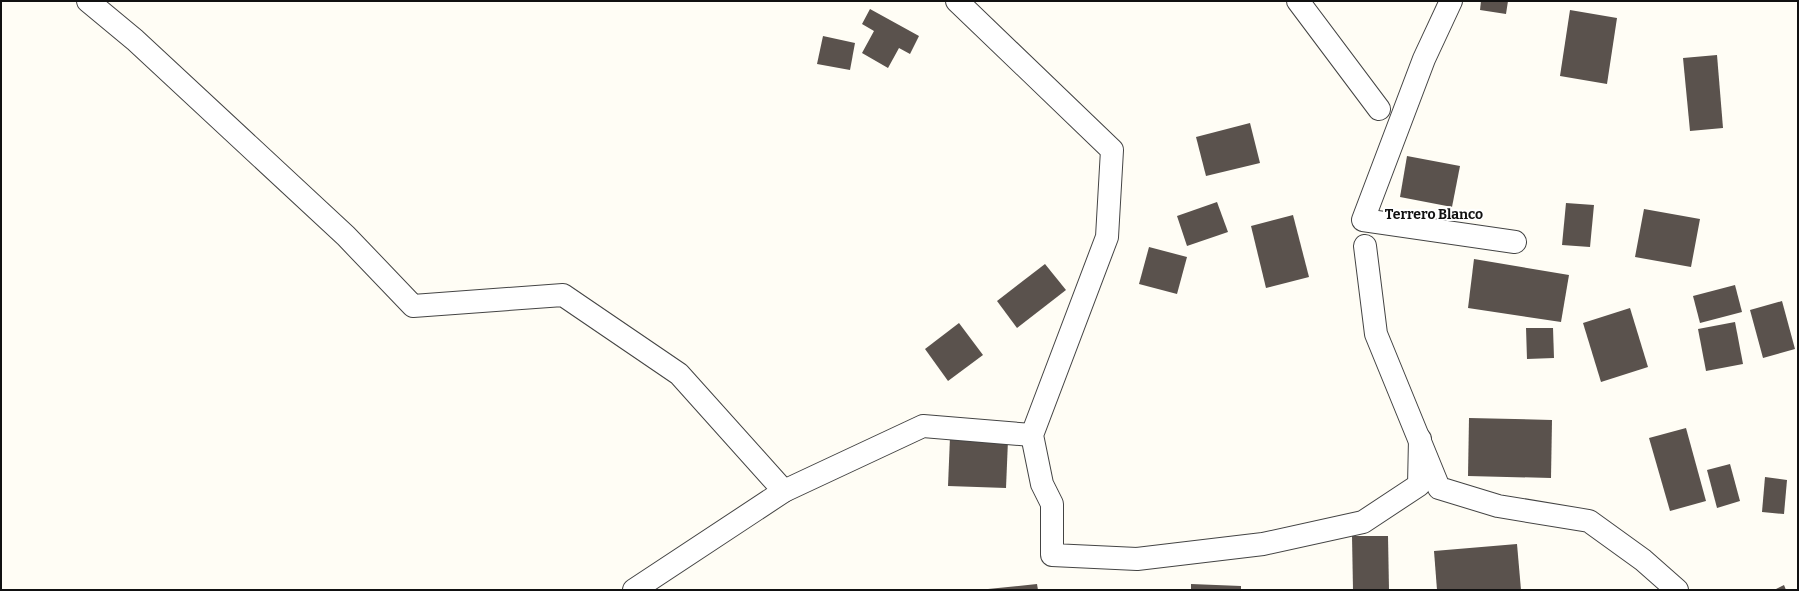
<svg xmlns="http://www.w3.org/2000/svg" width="1799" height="591" viewBox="0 0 1799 591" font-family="Bitter,serif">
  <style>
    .building { fill: #5a524d }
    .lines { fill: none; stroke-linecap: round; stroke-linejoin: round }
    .minor-casing { stroke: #444; stroke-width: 24 }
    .minor { stroke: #fff; stroke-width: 22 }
    .labels { text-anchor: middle; stroke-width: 4; stroke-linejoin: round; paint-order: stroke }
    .quarter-label { font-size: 14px; font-weight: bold; fill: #111; stroke: #fff }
  </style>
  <rect width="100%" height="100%" fill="#fffdf5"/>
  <g class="building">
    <path d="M1481,1H1508L1506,14L1480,10Z"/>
    <path d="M870,9L919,36L910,54L899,48L888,68L862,53L874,31L862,24Z"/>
    <path d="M1570,10L1617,18L1607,84L1560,76Z"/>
    <path d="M823,36L855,43L850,70L817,64Z"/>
    <path d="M1717,55L1723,128L1690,131L1683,58Z"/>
    <path d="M1250,123L1260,163L1206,176L1196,137Z"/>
    <path d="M1407,156L1460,166L1452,207L1400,197Z"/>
    <path d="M1217,202L1228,232L1187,246L1177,216Z"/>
    <path d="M1566,203L1594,205L1590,247L1562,245Z"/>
    <path d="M1644,209L1700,219L1691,267L1635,257Z"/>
    <path d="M1293,215L1309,277L1266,288L1251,226Z"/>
    <path d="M1149,247L1187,257L1177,294L1139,284Z"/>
    <path d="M1474,259L1569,275L1561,322L1468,308Z"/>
    <path d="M1045,264L1066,290L1017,328L997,301Z"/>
    <path d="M1735,285L1742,312L1700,323L1693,296Z"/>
    <path d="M1782,301L1795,349L1763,358L1750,310Z"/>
    <path d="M1630,308L1648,367L1601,382L1583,323Z"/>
    <path d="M1735,322L1743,364L1706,371L1698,329Z"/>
    <path d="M959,323L983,355L948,381L925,349Z"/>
    <path d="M1526,328H1553L1554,358L1527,359Z"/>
    <path d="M1469,418L1552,420L1551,478L1468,476Z"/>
    <path d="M1686,428L1706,501L1670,511L1649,438Z"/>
    <path d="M950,437L1008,440L1006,488L948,486Z"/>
    <path d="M1730,464L1740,501L1717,508L1707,470Z"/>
    <path d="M1765,477L1787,480L1784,514L1762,512Z"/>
    <path d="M1352,536H1388L1389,590H1353Z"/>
    <path d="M1517,544L1521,590H1437L1434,551Z"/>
    <path d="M1037,584L1038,590H988V589Z"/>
    <path d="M1191,584L1241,586V590H1191Z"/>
    <path d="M1784,585L1786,590H1774Z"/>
  </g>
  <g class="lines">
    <g class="minor-casing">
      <g id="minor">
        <path d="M88,1L135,40L346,236L413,306L563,295L679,374L784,491"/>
        <path d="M957,1L1112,150L1107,237L1032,435L1042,484L1052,504V555L1137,559L1263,544L1363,522L1419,485L1420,439"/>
        <path d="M1298,1L1379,109"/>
        <path d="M1451,1L1424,59L1363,220L1515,242"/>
        <path d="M1365,246L1376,334L1439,488L1498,506L1589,521L1643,560L1677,590"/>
        <path d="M634,590L784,491L923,426L1032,435"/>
      </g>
    </g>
    <use href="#minor" class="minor"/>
  </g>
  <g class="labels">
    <g class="quarter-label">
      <text x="1434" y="219">Terrero Blanco</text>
    </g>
  </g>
  <rect width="1799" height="591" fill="none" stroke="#111111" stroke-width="4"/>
</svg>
